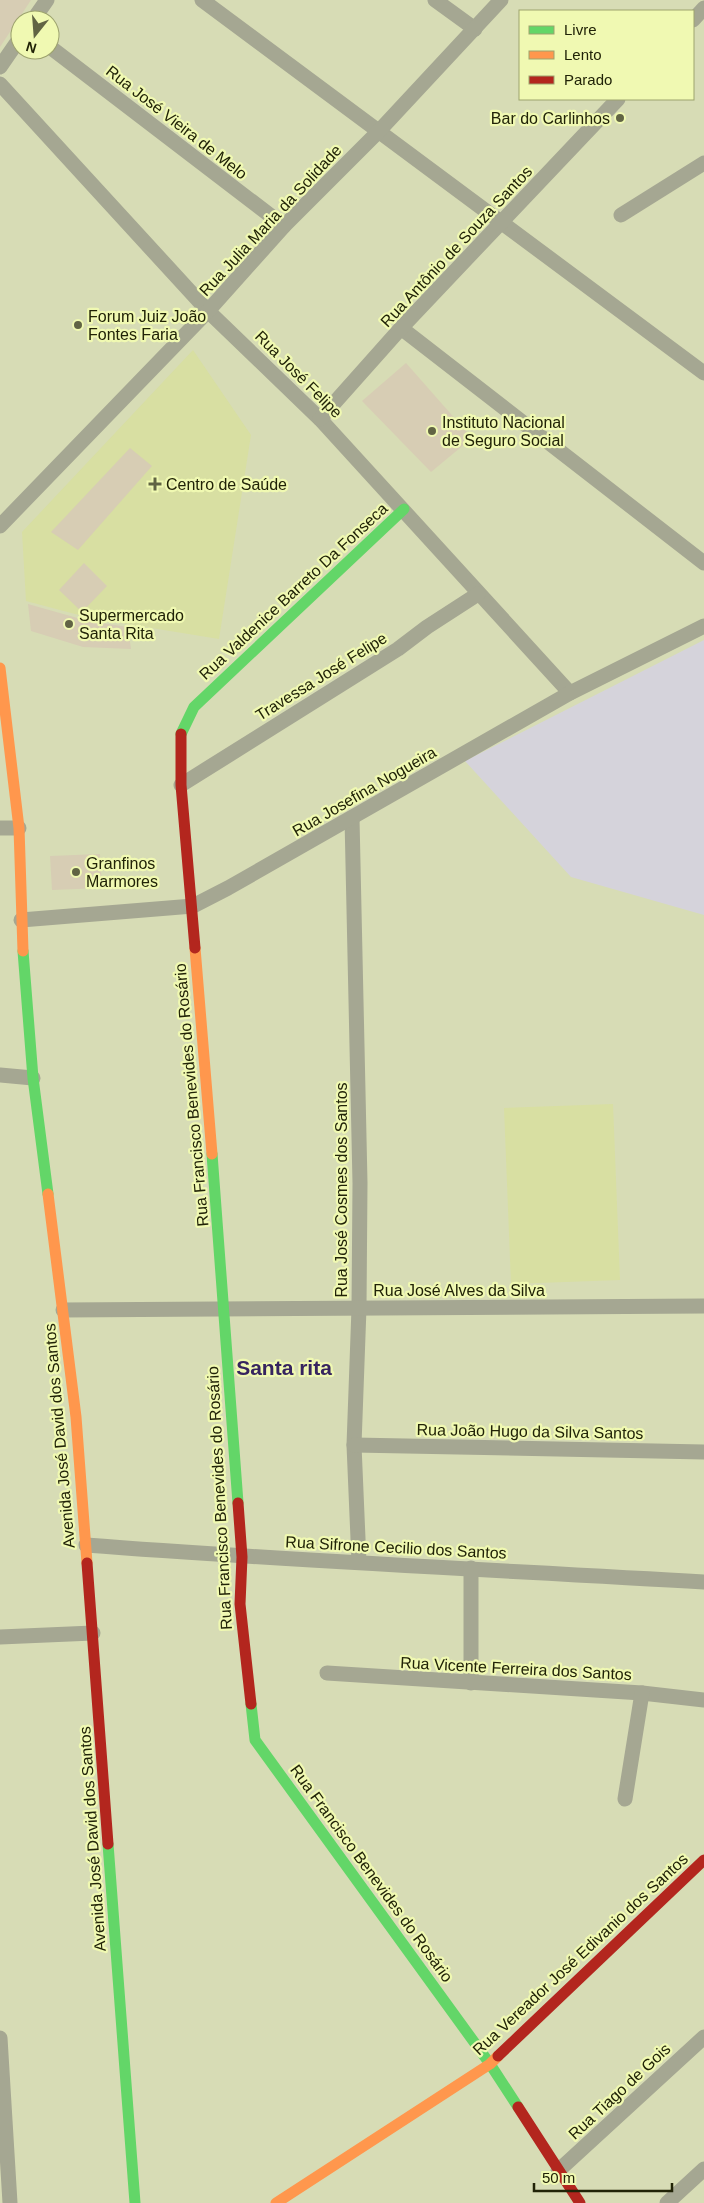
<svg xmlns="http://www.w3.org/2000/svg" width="704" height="2203" viewBox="0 0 704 2203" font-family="Arial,sans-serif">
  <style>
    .built { fill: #d8dfa2 }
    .green { fill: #d5d3db }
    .building { fill: #d7cdb4 }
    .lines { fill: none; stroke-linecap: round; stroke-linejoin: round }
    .street { stroke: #a5a792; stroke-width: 15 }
    .fast { stroke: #63d668; stroke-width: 11 }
    .slow { stroke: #ff974d; stroke-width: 11 }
    .jam { stroke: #b3261e; stroke-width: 11 }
    .poi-dot { fill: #616444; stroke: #f0f9b2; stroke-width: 2 }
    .labels { text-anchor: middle; stroke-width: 4.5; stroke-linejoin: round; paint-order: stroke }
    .poi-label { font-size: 16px; fill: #212307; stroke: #f0f9b2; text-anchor: start }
    .street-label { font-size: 16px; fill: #212307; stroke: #f0f9b2 }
    .district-label { font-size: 21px; font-weight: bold; fill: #36245f; stroke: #f0f9b2 }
  </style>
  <rect width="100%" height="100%" fill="#d7dcb5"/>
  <g class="built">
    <path d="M193,350L251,435L219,639L90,618L26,601L22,532Z"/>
    <path d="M613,1104L620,1280L511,1284L504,1108Z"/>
  </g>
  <path class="green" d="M704,640V915L571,877L465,761Z"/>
  <g class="building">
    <path d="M0,0H31L0,47Z"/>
    <path d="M406,363L472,438L431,472L362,401Z"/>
    <path d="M130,448L152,466L78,550L51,532Z"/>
    <path d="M84,563L107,586L82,612L59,590Z"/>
    <path d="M28,604L88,621L128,627L131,649L83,647L31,631Z"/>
    <path d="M100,854L102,888L52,890L50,856Z"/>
  </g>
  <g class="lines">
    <g class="street">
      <path d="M202,0L704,373"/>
      <path d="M435,0L475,29"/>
      <path d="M33,20L47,0"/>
      <path d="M693,20L704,8"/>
      <path d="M50,47L284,226"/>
      <path d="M0,67L20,38"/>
      <path d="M0,84L208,311L320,419L570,693"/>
      <path d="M621,215L704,163"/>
      <path d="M401,328L704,563"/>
      <path d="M320,419L401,328L618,99"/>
      <path d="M0,526L208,311L284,226L379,131L501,0"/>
      <path d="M181,785L398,649L427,627L478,594"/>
      <path d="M352,818L360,1183L359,1308L354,1445L359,1562"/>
      <path d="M0,828H19"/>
      <path d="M21,920L193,906L228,888L570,693L704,626"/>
      <path d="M0,1075L33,1078"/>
      <path d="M63,1310L704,1306"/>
      <path d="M354,1445L704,1452"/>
      <path d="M86,1545C292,1561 498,1570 704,1582"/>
      <path d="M471,1568V1683"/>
      <path d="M0,1637L93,1633"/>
      <path d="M327,1673L642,1693L704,1700"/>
      <path d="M625,1799L642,1693"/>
      <path d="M0,2038L10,2203"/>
      <path d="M558,2171L704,2037"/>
      <path d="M667,2203L704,2169"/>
    </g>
    <g class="fast">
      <path d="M181,734L194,707L404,509"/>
      <path d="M23,951L33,1078L48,1194"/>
      <path d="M212,1154L238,1503"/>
      <path d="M251,1704L255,1740L490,2064L518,2107"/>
      <path d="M108,1844L135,2203"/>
    </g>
    <g class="slow">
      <path d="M0,668L19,828L23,951"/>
      <path d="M195,948L212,1154"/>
      <path d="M48,1194L76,1417L87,1563"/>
      <path d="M276,2203L490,2064L498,2056"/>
    </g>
    <g class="jam">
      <path d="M181,734V785L195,948"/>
      <path d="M238,1503L242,1557L240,1604L251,1704"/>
      <path d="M87,1563L108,1844"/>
      <path d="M498,2056L704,1860"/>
      <path d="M518,2107L580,2203"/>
    </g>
  </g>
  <g class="poi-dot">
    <circle cx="620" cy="118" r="5"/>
    <circle cx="78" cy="325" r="5"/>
    <circle cx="432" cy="431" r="5"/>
    <path d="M152.5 476.5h5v5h5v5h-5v5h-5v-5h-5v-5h5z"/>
    <circle cx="69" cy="624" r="5"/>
    <circle cx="76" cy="872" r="5"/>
  </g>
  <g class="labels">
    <g class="poi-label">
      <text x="610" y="124" text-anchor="end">Bar do Carlinhos</text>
      <text x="88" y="322">Forum Juiz João<tspan x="88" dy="18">Fontes Faria</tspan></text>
      <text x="442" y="428">Instituto Nacional<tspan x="442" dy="18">de Seguro Social</tspan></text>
      <text x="166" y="490">Centro de Saúde</text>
      <text x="79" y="621">Supermercado<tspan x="79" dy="18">Santa Rita</tspan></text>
      <text x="86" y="869">Granfinos<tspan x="86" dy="18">Marmores</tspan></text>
    </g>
    <g class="street-label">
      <text transform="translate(177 122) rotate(38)" y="6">Rua José Vieira de Melo</text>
      <text transform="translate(270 220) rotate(-47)" y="6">Rua Julia Maria da Solidade</text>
      <text transform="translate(456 246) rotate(-47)" y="6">Rua Antônio de Souza Santos</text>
      <text transform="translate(299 374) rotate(45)" y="6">Rua José Felipe</text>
      <text transform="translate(293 591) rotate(-43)" y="6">Rua Valdenice Barreto Da Fonseca</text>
      <text transform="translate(321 676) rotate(-32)" y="6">Travessa José Felipe</text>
      <text transform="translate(364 791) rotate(-30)" y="6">Rua Josefina Nogueira</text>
      <text transform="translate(191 1095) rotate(-95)" y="6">Rua Francisco Benevides do Rosário</text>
      <text transform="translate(341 1190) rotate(-90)" y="6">Rua José Cosmes dos Santos</text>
      <text x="459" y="1296">Rua José Alves da Silva</text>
      <text transform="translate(530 1431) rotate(1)" y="6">Rua João Hugo da Silva Santos</text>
      <text transform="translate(59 1436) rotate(-95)" y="6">Avenida José David dos Santos</text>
      <text transform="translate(219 1498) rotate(-93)" y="6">Rua Francisco Benevides do Rosário</text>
      <text transform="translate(396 1547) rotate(3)" y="6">Rua Sifrone Cecilio dos Santos</text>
      <text transform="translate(516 1668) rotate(3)" y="6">Rua Vicente Ferreira dos Santos</text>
      <text transform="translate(92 1839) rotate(-94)" y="6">Avenida José David dos Santos</text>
      <text transform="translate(372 1873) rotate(54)" y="6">Rua Francisco Benevides do Rosário</text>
      <text transform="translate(580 1954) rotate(-43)" y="6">Rua Vereador José Edivanio dos Santos</text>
      <text transform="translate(619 2091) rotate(-43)" y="6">Rua Tiago de Gois</text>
    </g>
    <g class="district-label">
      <text x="284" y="1375">Santa rita</text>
    </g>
  </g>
  <rect x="519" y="10" width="175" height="90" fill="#f0f9b2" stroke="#9da36e"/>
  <rect x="529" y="26" width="25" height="8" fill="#63d668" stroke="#9da36e"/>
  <text x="564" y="35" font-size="15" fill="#212307">Livre</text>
  <rect x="529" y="51" width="25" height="8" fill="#ff974d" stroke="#9da36e"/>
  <text x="564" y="60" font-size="15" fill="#212307">Lento</text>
  <rect x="529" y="76" width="25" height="8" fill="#b3261e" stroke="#9da36e"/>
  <text x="564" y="85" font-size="15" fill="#212307">Parado</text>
  <g transform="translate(35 35) rotate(197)"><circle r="24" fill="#f0f9b2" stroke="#9da36e"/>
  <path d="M0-4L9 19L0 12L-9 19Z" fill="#616444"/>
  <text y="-8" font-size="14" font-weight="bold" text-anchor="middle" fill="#212307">N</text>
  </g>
  <path d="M534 2183v8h138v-8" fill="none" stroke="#212307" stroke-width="2.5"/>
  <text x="542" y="2183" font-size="15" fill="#212307" stroke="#f0f9b2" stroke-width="4" paint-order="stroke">50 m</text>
</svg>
